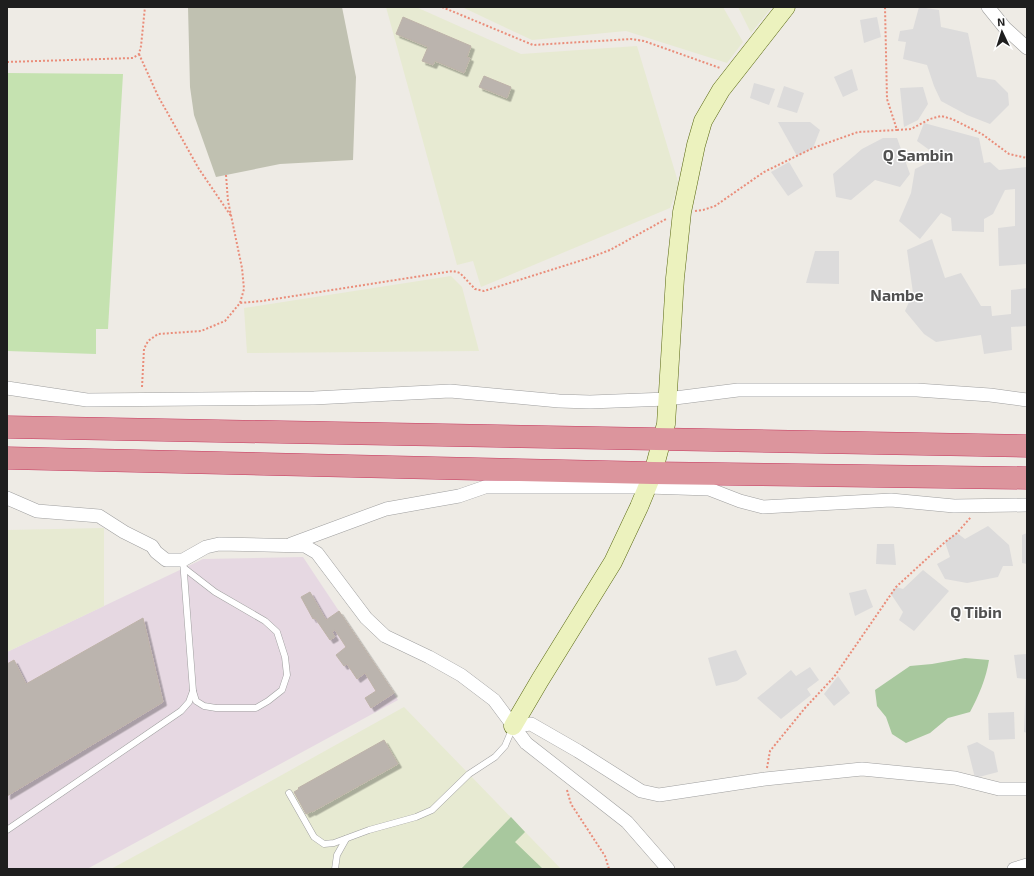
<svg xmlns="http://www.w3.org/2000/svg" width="1034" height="876" viewBox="0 0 1034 876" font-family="'Exo 2',sans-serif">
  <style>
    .residential { fill: #dcdbdb }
    .industrial { fill: #e6d8e2 }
    .construction { fill: #c0c1b1 }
    .farmland { fill: #e7ead2 }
    .grass { fill: #c5e2b0 }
    .forest { fill: #a8c89e }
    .building { fill: #bbb4ae; stroke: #beb3a9; filter: url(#shadow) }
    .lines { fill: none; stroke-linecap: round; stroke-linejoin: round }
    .lane-casing { stroke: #9f9f9f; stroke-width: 7 }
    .street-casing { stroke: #9f9f9f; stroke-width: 14 }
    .secondary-casing { stroke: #596811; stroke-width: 19 }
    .highway-casing { stroke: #c6385e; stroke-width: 23 }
    .path { stroke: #ea8d7a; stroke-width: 2; stroke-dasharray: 2 2; stroke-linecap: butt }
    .lane { stroke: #fff; stroke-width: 6 }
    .street { stroke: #fff; stroke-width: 13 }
    .secondary { stroke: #ecf2be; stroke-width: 18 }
    .highway { stroke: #dc959d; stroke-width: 22 }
    .labels { text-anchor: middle; stroke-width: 3; stroke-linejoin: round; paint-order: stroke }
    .quarter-label { font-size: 16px; font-weight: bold; fill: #515151; stroke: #fff }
  </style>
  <defs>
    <filter id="shadow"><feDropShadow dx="3.5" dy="3.5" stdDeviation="0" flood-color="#0004"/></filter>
  </defs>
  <rect width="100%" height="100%" fill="#eeebe5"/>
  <g class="residential">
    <path d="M919,7L939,10L941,27L968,33L977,77L995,80L1008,93L1009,105L990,124L967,115L941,101L934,86L927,65L903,59L906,42L898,41L900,31L913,29Z"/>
    <path d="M877,17L881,37L864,43L860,20Z"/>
    <path d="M852,69L858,90L843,97L834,77Z"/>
    <path d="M754,83L775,89L769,105L750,98Z"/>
    <path d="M784,86L804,93L797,113L777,107Z"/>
    <path d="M923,87L928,104L918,120L904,127L900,88Z"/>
    <path d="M778,122H810L820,130L813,148L797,156Z"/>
    <path d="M924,123L979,138L984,163L990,162L999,170L1027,167V264L999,266L998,228L1015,226V189L1005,190L993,214L984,219V232L952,231L951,218L941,213L920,239L899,221L911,193L915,169L939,157L917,141Z"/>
    <path d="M883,138H897L910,174L900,187L875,180L851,200L836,197L833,174L862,149Z"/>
    <path d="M789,162L803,186L788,196L771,172Z"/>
    <path d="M932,239L945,278L961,273L981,306H991L992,316L1011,314V290L1027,288V326L1011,327L1012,350L984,354L981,335L936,342L924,334L905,311L913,293L907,250Z"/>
    <path d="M815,251H839V284L806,283Z"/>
    <path d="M988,526L1009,545L1013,566H1003L998,577L967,583L945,579L937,564L950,557L945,542L957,533L965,539Z"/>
    <path d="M1027,533V564L1022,563V535Z"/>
    <path d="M877,544H894L896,565L876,564Z"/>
    <path d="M923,570L949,591L914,631L899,620L903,612L891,594L896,587L903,589Z"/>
    <path d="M866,589L873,607L855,616L849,593Z"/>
    <path d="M736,650L747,674L737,681L716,686L708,658Z"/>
    <path d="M1027,654V733L1024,732L1026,679L1017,678L1014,655Z"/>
    <path d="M810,667L819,680L807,689L811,695L781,719L757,698L791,670L796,676Z"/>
    <path d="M838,676L850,693L834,706L824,694Z"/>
    <path d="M1014,712L1015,739L989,740L988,713Z"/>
    <path d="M977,742L994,752L998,772L975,778L967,746Z"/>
  </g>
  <path class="industrial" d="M303,557L398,700L87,869H7V652L203,559Z"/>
  <path class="construction" d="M188,7H342L356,77L353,160L280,164L216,177L194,115L190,87Z"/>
  <g class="farmland">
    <path d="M386,7H416L521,54L637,46L679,185L670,208L481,287L473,261L457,265Z"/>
    <path d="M462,7H723L743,42L727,63L626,31L532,40Z"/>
    <path d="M738,7H772L751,33Z"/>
    <path d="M451,276L462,287L479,351L247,353L244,308Z"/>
    <path d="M104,528V606L7,652V530Z"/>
    <path d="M404,707L561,869H111L217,811Z"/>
  </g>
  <path class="grass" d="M7,73L123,74L108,329H96V354L7,351Z"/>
  <g class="forest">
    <path d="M965,658L989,660C986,679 979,695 970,712L948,718L930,733L906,743L892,734L886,717L877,706L875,690L910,666L932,664Z"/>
    <path d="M511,817L525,832L515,842L543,869H461Z"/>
  </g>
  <g class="building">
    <path d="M403,17L471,46L467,57L470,58L464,73L435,61L433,65L422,61L428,47L396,34Z"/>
    <path d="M484,76L511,87L507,98L479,87Z"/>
    <path d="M310,592L326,620L339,611L394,693L371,708L365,698L376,691L365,673L357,679L347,664L344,666L336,655L346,647L335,630L332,632L335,637L330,640L315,618L313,619L301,597Z"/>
    <path d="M143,618L163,702L7,796V664L14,660L26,684Z"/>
    <path d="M384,740L398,764L312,812V811L306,814L294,792L299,789L298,788Z"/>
  </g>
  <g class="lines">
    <g class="lane-casing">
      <g id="lane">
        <path d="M184,568L215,592L265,621L277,632L285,657L287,675L282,690L268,701L256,708H216L204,706L196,701L193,691"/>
        <path d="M289,793L314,837L324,844L334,843L369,830L416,817L432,810L469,774L495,757L505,746L513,727"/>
        <path d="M7,830L181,711L189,702L193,691L183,560"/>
        <path d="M335,869L337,855L346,839"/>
      </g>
    </g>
    <g class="street-casing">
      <g id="street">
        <path d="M988,7L1005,28L1027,48"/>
        <path d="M7,388L87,400L314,398L450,391L559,401L590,402L667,399L738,390H917L990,395L1027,400"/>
        <path d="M7,498L37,511L99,516L124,532L152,546L156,552L166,560H183L206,547L219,544L305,546L317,553L366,618L385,636L429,657L461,675L494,700L526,743L627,822L668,869"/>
        <path d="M291,544L386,509L459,496L485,487H647L709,489L740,501L763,507L891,500L954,506L1027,505"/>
        <path d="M513,726L531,724L578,751L641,791L659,795L765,779L862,769L955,778L999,789H1027"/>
        <path d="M1014,869L1027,865"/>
      </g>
    </g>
    <g class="secondary-casing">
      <path id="secondary" d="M513,726L540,680L613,562L639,507L653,473L666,424L675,278L682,212L696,145L703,121L721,90L786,7"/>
    </g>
    <g class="highway-casing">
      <g id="highway">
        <path d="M7,427L1027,446"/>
        <path d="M7,458L653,473L1027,478"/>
      </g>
    </g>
    <g class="path">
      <path d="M442,7L533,45L631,39L644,41L720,68"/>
      <path d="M139,54L158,96L199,169L231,216"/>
      <path d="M7,62L133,58L139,54L141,46L145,7"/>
      <path d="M897,130L911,129L930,119L941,116L952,119L982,134L1009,154L1027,158"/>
      <path d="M226,175L228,201L242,268L244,289L240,303"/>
      <path d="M695,211L703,210L715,206L764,172L813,148L858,132L897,130L887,99L885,7"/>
      <path d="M142,387L144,349L148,341L158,334L201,331L225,321L240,303L262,301L453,271L460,273L475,289L484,291L589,258L610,250L666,219"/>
      <path d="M767,768L770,751L805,708L834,677L896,587L945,542L957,533L971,517"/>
      <path d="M567,790L571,804L605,856L609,869"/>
    </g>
    <use href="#lane" class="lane"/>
    <use href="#street" class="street"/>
    <use href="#secondary" class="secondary"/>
    <use href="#highway" class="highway"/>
  </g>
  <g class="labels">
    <g class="quarter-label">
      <text x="918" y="161">Q Sambin</text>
      <text x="897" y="301">Nambe</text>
      <text x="976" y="618">Q Tibin</text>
    </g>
  </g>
  <rect width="1034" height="876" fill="none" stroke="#1e1e1e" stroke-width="16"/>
  <g transform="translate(1002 32) rotate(356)" stroke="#ffffff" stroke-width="3" paint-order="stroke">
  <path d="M0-3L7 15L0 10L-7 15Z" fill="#1e1e1e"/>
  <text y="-6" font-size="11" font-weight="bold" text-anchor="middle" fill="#1e1e1e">N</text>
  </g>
</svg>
